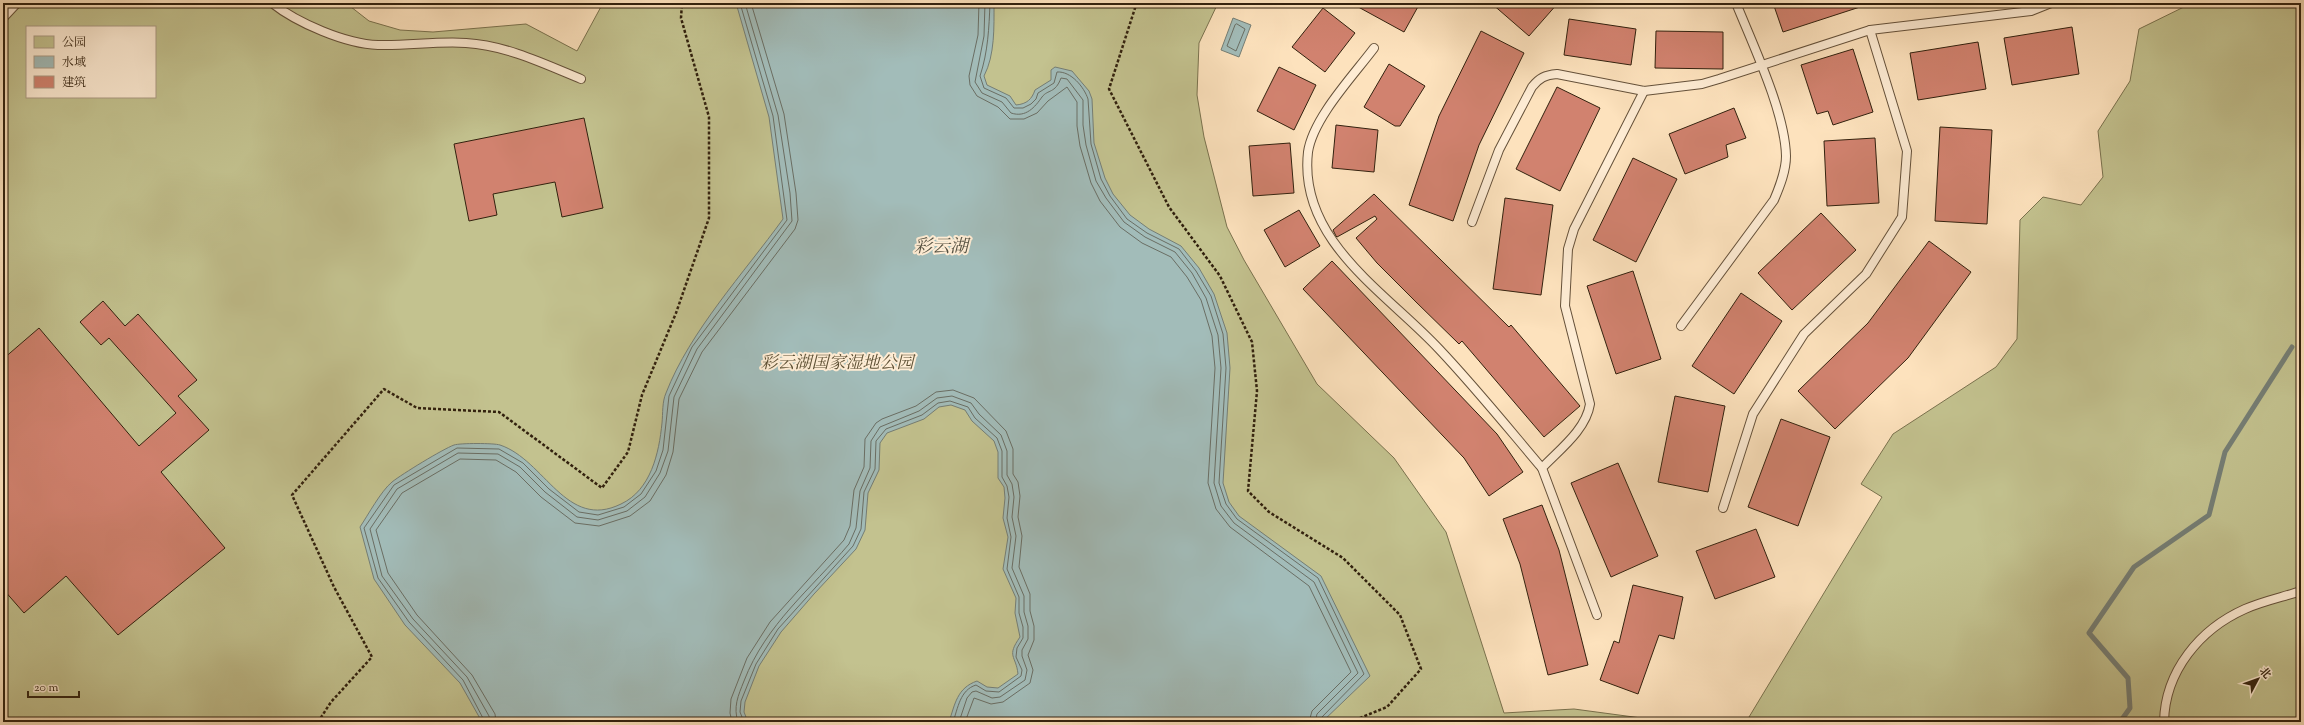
<svg xmlns="http://www.w3.org/2000/svg" width="2304" height="725" viewBox="0 0 2304 725" font-family="'Sorts Mill Goudy','Noto Serif SC',serif">
  <style>
    .green { fill: #c3c28f; stroke: #7a724e; fill-rule: evenodd }
    .water { fill: #a2bcb9; stroke: #757e75 }
    .lines { fill: none; stroke-linecap: round; stroke-linejoin: round }
    .shore { stroke: #6a6e64; stroke-width: 1 }
    .stream { stroke: #757e75; stroke-width: 5 }
    .building { fill: #d1826f; stroke: #32210e }
    .lane-casing { stroke: #65513a; stroke-width: 10 }
    .path { stroke: #32210e; stroke-width: 2.5; stroke-dasharray: 3 2; stroke-linecap: butt }
    .lane { stroke: #feecd4; stroke-width: 8 }
    .labels { text-anchor: middle; stroke-width: 4; stroke-linejoin: round; paint-order: stroke }
    .park-label { font-size: 17px; font-style: italic; fill: #5e5135; stroke: #feecd4 }
    .water-label { font-size: 18px; font-style: italic; fill: #545041; stroke: #feecd4 }
  </style>
  <rect width="100%" height="100%" fill="#fde2bd"/>
  <filter id="stains"><feTurbulence type="fractalNoise" baseFrequency=".005" numOctaves="4"/><feColorMatrix values="0 0 0 0 .2 0 0 0 0 .09 0 0 0 0 .02 0 0 0 .5 -.17"/></filter>
  <radialGradient id="worn" r=".72"><stop offset=".6" stop-color="#630" stop-opacity="0"/><stop offset="1" stop-color="#630" stop-opacity=".3"/></radialGradient>
  <g class="green">
    <path d="M3,3H346L369,21L400,30L433,32L526,24L577,51L603,3H1218L1199,43L1197,95L1204,137L1227,227L1244,260L1317,384L1394,458L1446,532L1504,713L1574,709L1671,722H3ZM27,27H155V97H27Z"/>
    <path d="M2192,3H2301V722H1746L1882,497L1861,484L1893,434L1996,367L2017,339L2020,220L2043,197L2081,205L2103,177L2098,131L2130,81L2139,29Z"/>
  </g>
  <g class="water">
    <path d="M736,3H994C994,27 995,55 984,76L987,85L1010,96L1016,105C1027,104 1032,99 1035,90L1051,80V70L1055,67L1072,71L1089,91L1092,99L1094,143L1105,178L1113,194L1130,215L1149,229L1181,246L1199,268L1214,294L1227,333L1230,368L1223,483L1229,502L1239,516L1321,576L1370,676L1322,722H949C955,704 957,688 977,681L987,687L998,688L1018,674C1016,655 1006,657 1020,637L1015,613L1016,598L1003,569L1008,537L1003,518L1005,498L1004,487L998,478V452L994,441L972,421L965,410L951,405L939,407L924,419L887,433L880,443L879,470L868,493L865,530L856,549L814,594L781,632L759,666L745,702L744,712L748,722H482L460,683L405,625L374,579L360,527C368,515 381,491 392,482C402,474 443,449 454,445C460,443 494,443 500,445C545,460 566,531 621,504C651,490 659,453 662,423C663,413 662,402 666,393C690,331 744,273 783,219L769,117Z"/>
    <path d="M1233,18L1251,25L1239,57L1221,50Z"/>
  </g>
  <g class="lines">
    <g class="shore">
      <path d="M979,3L978,35L969,76L970,85L977,96L998,107L1010,119H1024L1037,113L1048,101L1067,87L1077,102V126L1080,146L1091,183L1100,201L1120,227L1142,243L1171,257L1187,277L1201,300L1212,336L1215,368L1208,483L1216,509L1230,527L1309,586L1351,672L1312,711L1309,722"/>
      <path d="M985,3L984,36L975,82L982,93L1002,102L1011,113C1026,118 1035,107 1042,97C1048,89 1055,94 1061,78L1067,79L1083,100V125L1086,145L1096,181L1106,198L1124,222L1145,237L1175,252L1192,273L1206,298L1218,335L1221,368L1214,483L1221,506L1234,523L1314,582L1358,673L1317,714L1315,722"/>
      <path d="M990,3C989,28 988,52 980,76L984,88L1006,98L1014,108H1023L1031,104L1036,99L1038,93L1054,83L1057,72C1071,71 1084,87 1088,99L1091,144L1101,179L1110,196L1127,219L1147,233L1179,249L1196,271L1211,296L1223,334L1226,368L1219,483L1226,504L1237,519L1318,578L1364,674L1321,718L1320,722"/>
      <path d="M1237,24L1245,29L1236,51L1227,46L1235,25Z"/>
      <path d="M485,722L463,680L409,622L378,578L364,528L394,485L457,448L499,449L523,463L549,489L579,512L598,515L624,507L641,494L656,471L663,450L669,396L692,347L787,220L773,116L740,3"/>
      <path d="M490,722L489,716L467,677L413,619L382,576L370,529L397,489L458,453L498,454L520,467L545,492L577,517L598,520L627,511L645,497L660,473L668,451L674,397L697,349L792,221L790,193L778,115L745,3"/>
      <path d="M496,722L495,714L472,675L417,615L388,573L376,530L402,493L460,459L496,460L516,472L541,497L575,523L599,526L630,516L650,501L666,475L673,452L679,399L702,352L795,229L798,220L796,193L784,114L751,3"/>
      <path d="M732,722L730,713L731,699L747,658L770,622L844,540L850,526L854,490L864,467L865,439L876,423L882,419L916,406L936,392L953,390L974,398L1006,431L1013,449V474L1018,482L1020,496L1018,517L1022,536L1019,567L1030,594V611L1034,626V640L1028,655L1033,670L1030,683L1003,702L991,704L974,698L965,722"/>
      <path d="M738,722C733,707 738,696 744,681C766,624 811,589 849,544L856,528L860,491L870,468L871,441L880,427L919,411L937,398L952,396L971,403L979,414L1001,435L1007,451V475L1012,484L1014,497L1012,517L1016,536L1012,568L1024,596V612L1028,626V639L1022,650V656L1027,670L1025,680L1000,697L992,698L976,691L972,692L967,698L959,722"/>
      <path d="M744,722L740,712L741,701L756,664L778,629L853,546L861,529L864,492L875,469L876,441L886,429L922,415L938,403L950,401L968,407L975,418L997,438L1002,451V477L1007,486L1009,497L1007,518L1011,537L1007,569L1019,597V613L1023,627V638L1017,648L1016,657L1022,670L1021,676L999,692L986,691L976,685C960,690 958,708 953,722"/>
    </g>
    <path class="stream" d="M2120,722L2130,708L2128,678L2089,633L2134,567L2209,515L2225,452L2292,347"/>
  </g>
  <g class="building">
    <path d="M1351,3H1420L1404,32Z"/>
    <path d="M1491,3H1558L1529,36Z"/>
    <path d="M1773,3H1863V6L1783,32Z"/>
    <path d="M1323,8L1355,33L1325,72L1292,47Z"/>
    <path d="M1569,19L1636,29L1631,65L1564,55Z"/>
    <path d="M2072,27L2079,74L2012,85L2004,38Z"/>
    <path d="M1481,31L1524,53L1479,145L1453,221L1409,205L1439,116Z"/>
    <path d="M1656,31L1723,32V69L1655,68Z"/>
    <path d="M1978,42L1986,89L1918,100L1910,53Z"/>
    <path d="M1853,49L1873,112L1833,125L1828,111L1817,114L1801,65Z"/>
    <path d="M1389,64L1425,86L1400,126H1395L1364,107Z"/>
    <path d="M1279,67L1316,85L1294,130L1257,111Z"/>
    <path d="M1557,87L1600,108L1560,191L1516,169Z"/>
    <path d="M1734,108L1746,138L1726,145L1728,157L1685,174L1669,134Z"/>
    <path d="M584,118L603,208L562,217L555,182L493,194L497,215L469,221L454,144Z"/>
    <path d="M1336,125L1378,130L1374,172L1332,168Z"/>
    <path d="M1940,127L1992,130L1987,224L1935,221Z"/>
    <path d="M1875,138L1879,203L1827,206L1824,141Z"/>
    <path d="M1290,143L1294,193L1253,196L1249,146Z"/>
    <path d="M1633,158L1677,179L1636,262L1593,240Z"/>
    <path d="M1374,194L1509,327L1511,325L1580,406L1544,437L1462,341L1459,344L1416,302L1377,263L1356,238L1377,219L1375,216L1337,237L1336,236L1333,230Z"/>
    <path d="M1505,198L1553,205L1541,295L1493,289Z"/>
    <path d="M1299,210L1320,246L1285,267L1264,230Z"/>
    <path d="M1821,213L1856,250L1792,310L1758,273Z"/>
    <path d="M1929,241L1971,272L1908,358L1835,429L1798,391L1868,323Z"/>
    <path d="M1332,261L1497,434L1523,472L1489,496L1464,458L1303,289Z"/>
    <path d="M1633,271L1661,359L1616,374L1587,286Z"/>
    <path d="M1741,293L1782,321L1734,394L1692,366Z"/>
    <path d="M103,301L125,326L138,314L197,380L178,396L209,430L161,472L225,548L118,635L66,576L24,613L3,589V359L39,328L139,446L176,413L109,338L101,345L80,322Z"/>
    <path d="M1675,396L1725,406L1708,492L1658,482Z"/>
    <path d="M1781,419L1830,437L1798,526L1748,507Z"/>
    <path d="M1618,463L1658,556L1611,577L1571,483Z"/>
    <path d="M1542,505L1559,550L1588,665L1548,675L1520,564L1503,519Z"/>
    <path d="M1756,529L1775,577L1715,599L1696,551Z"/>
    <path d="M1633,585L1683,597L1674,639L1659,635L1638,694L1600,680L1614,641L1619,643Z"/>
  </g>
  <g class="lines">
    <g class="lane-casing">
      <g id="lane">
        <path d="M272,3C297,23 346,44 378,45C407,46 437,41 466,43C505,45 545,64 581,79"/>
        <path d="M3,18L17,3"/>
        <path d="M1374,48C1353,76 1313,118 1308,152C1298,241 1387,293 1439,349C1475,387 1508,428 1542,468"/>
        <path d="M1472,222L1499,150L1532,87C1539,78 1545,75 1557,74L1644,91L1702,84L1719,79L1870,30L2031,11L2051,3"/>
        <path d="M1681,326L1774,200C1780,186 1786,171 1786,156C1785,112 1753,45 1736,3"/>
        <path d="M1723,508L1753,414L1804,334L1866,274L1902,217L1907,151L1870,30"/>
        <path d="M1597,615L1542,468C1559,450 1586,430 1590,404L1565,306L1568,249L1574,229L1644,91"/>
        <path d="M2164,722C2165,671 2200,629 2245,609C2263,601 2283,597 2301,591"/>
      </g>
    </g>
    <g class="path">
      <path d="M1134,3L1136,5L1109,89L1169,207L1220,276L1252,342L1257,391L1248,491L1269,512L1343,558L1400,615L1421,669L1387,707L1350,722"/>
      <path d="M318,722L331,702L372,657L334,587L292,495L384,389L417,408L499,412L602,488L628,452L642,395L676,313L709,218V117L681,18L682,3"/>
    </g>
    <use href="#lane" class="lane"/>
  </g>
  <g class="labels">
    <g class="park-label">
      <text x="837" y="368">彩云湖国家湿地公园</text>
    </g>
    <g class="water-label">
      <text x="941" y="252">彩云湖</text>
    </g>
  </g>
  <rect width="2304" height="725" fill="none" stroke="#fde2bd" stroke-width="16"/>
  <rect x="4" y="4" width="2296" height="717" fill="none" stroke="#32210e" stroke-width="2"/>
  <rect x="8" y="8" width="2288" height="709" fill="none" stroke="#32210e"/>
  <rect x="26" y="26" width="130" height="72" fill="#feecd4" stroke="#ac9b85"/>
  <rect x="34" y="36" width="20" height="12" fill="#c3c28f" stroke="#ac9b85"/>
  <text x="62" y="46" font-size="12" fill="#32210e">公园</text>
  <rect x="34" y="56" width="20" height="12" fill="#a2bcb9" stroke="#ac9b85"/>
  <text x="62" y="66" font-size="12" fill="#32210e">水域</text>
  <rect x="34" y="76" width="20" height="12" fill="#d1826f" stroke="#ac9b85"/>
  <text x="62" y="86" font-size="12" fill="#32210e">建筑</text>
  <g transform="translate(2258 679) rotate(49)" stroke="#feecd4" stroke-width="3" paint-order="stroke">
  <path d="M0-3L7 15L0 10L-7 15Z" fill="#32210e"/>
  <text y="-6" font-size="11" font-weight="bold" text-anchor="middle" fill="#32210e">北</text>
  </g>
  <path d="M28 691v6h51v-6" fill="none" stroke="#32210e" stroke-width="2"/>
  <text x="34" y="691" font-size="12" fill="#32210e" stroke="#feecd4" stroke-width="3" paint-order="stroke">20 m</text>
  <rect width="100%" height="100%" filter="url(#stains)"/>
  <rect width="100%" height="100%" fill="url(#worn)"/>
</svg>
